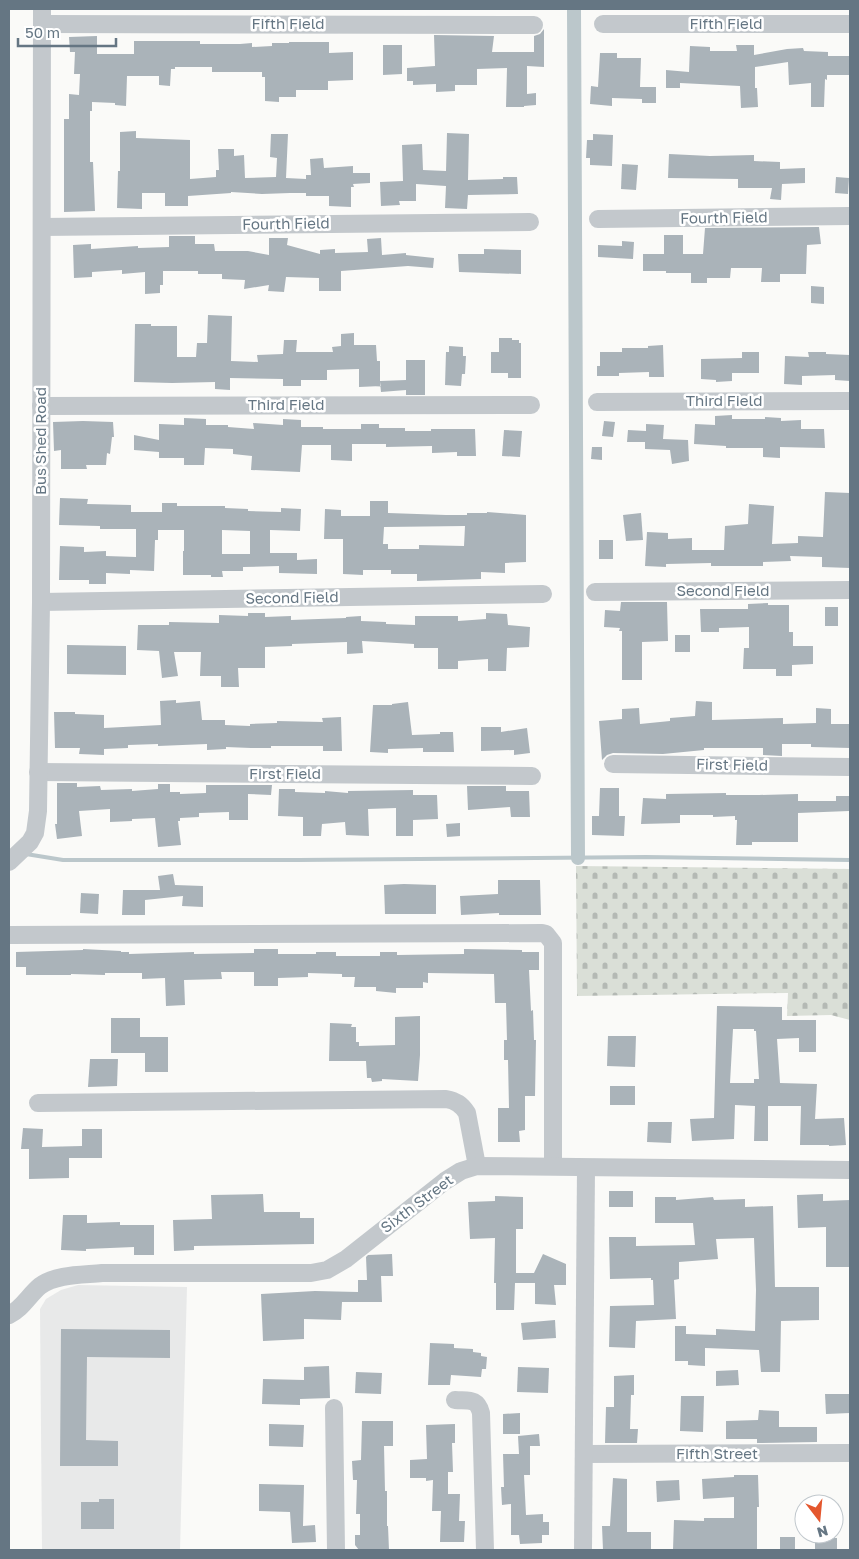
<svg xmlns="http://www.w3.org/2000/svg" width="859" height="1559" viewBox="0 0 859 1559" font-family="'Golos Text',sans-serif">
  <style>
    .built { fill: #e8e9e9 }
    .cemetery { fill: url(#cemetery-stones) }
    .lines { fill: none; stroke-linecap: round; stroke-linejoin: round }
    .stream { stroke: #bbc7cb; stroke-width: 4 }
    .canal { stroke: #bbc7cb; stroke-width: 14 }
    .building { fill: #aab3b9; fill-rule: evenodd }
    .minor { stroke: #c3c8cc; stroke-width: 18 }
    .labels { text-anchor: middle; stroke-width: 5; stroke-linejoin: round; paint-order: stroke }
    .street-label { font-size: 15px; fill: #657683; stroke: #fff }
  </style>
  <defs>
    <pattern id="cemetery-stones" width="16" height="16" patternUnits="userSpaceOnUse" patternTransform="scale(1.25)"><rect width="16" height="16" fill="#dadfd7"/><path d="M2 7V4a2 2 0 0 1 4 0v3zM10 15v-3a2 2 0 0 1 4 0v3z" fill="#b4b9b4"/></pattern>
  </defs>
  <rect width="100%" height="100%" fill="#fafaf8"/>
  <path class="built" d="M78,1285L187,1287L180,1550H42L40,1309L46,1299L61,1290Z"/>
  <path class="cemetery" d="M576,866L850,869V1020L831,1015L787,1016L788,993L577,996Z"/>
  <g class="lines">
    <path class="stream" d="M26,854L63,860H298L646,857L850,860"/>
    <path class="canal" d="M574,9L578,858"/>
  </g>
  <g class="building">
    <path d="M544,29V67L527,66V94L536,93V105L524,106V107H506L507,68L477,69V85H455V91L436,92V84L413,85V81H407V68L435,66L434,35L494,36L492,52H534V36L540,34Z"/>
    <path d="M97,36V54H134V41H200V44H240L252,43V47L272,46V43H289V42H329V53L353,52V80L328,81V90H296V97H279V102L265,101V77H262V72H212V67H175V69H171L170,86L159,85V76H127L126,106L115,105V103L92,102V111H90V162H93L95,211L64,212V119H69V94L79,95L80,74H74L75,52H70L69,37Z"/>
    <path d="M383,45H402V74L383,75Z"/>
    <path d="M736,45H754V55L787,49L803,48L804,51L828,52V56H850V75H827V80L825,79L824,107H811V83L789,85L788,62L755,67V88H757L758,107L741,108L740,86L680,83V88H666V70L689,72L690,46L710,47V51H737Z"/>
    <path d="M600,53H617V58H641L640,87H656V103H642V99L612,98V106L590,104L591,86L598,87Z"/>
    <path d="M136,131V138L190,140V179L216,177V170H219L218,149H234V156L244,155L245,178L276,177L277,158L270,157L271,134H288L286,178L306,179V175H311L310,159L323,158L324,168L353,166V173H370V183L353,184L354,187H351V207L329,206V196H306V193H290L262,194L231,192V193L188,196V206H165V193H142V209L117,208L118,171H120V132Z"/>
    <path d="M447,133L469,134L468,180L503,179V177H517L518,194L468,195L467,209L445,208L446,186L416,184V201H399L400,205L381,206L380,182L403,181L402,145L422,144L423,170L446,171Z"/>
    <path d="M593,134L613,135L612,166L590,165V158H586L587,140H593Z"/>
    <path d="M669,154L710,156L754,155V161L780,162V169L805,168V183L782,184L781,200L770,199L772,188H738V179L668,178Z"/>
    <path d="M622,164L638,165L636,190L621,189Z"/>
    <path d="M836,177L849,178L848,194L835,193Z"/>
    <path d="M819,227L821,244L807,245L806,274H780V282H761L762,268H731L730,278H707V283H691V273H666V271H643V254H664V235H683V254H703L705,228Z"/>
    <path d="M169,236H195V244H214L215,251H248L269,255V238H288L287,245L320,254V250L335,249V253L368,252L367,239L381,238L382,255L406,253V255L434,258L433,268L408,266L341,271V291H319V278L286,277L284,292L268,291L269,285L244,289L245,280L222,279V274H198V271H163V285H160V293L145,294V272L122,274V270L92,272V277L74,278L73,245L91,244V249L138,246V248L169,247Z"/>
    <path d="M622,241L634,242L633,259L598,257V245L622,246Z"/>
    <path d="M484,249L521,250V274L459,272L458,254H484Z"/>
    <path d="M811,286L824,287V304L811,303Z"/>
    <path d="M208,315L232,316L231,361L258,362L257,355L283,354L284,340H297L296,352H333L332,347L341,346V334L354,333V345H376L377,361H380V381L406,380V360H425V395H406V390L381,392L380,382L381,386L359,387V369L327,370V380H301V386H283V379L230,378V390L215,389V382L172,383L134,382L135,324H151V326H177V357H196L197,343H207Z"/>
    <path d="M499,338H512V340H519V343H521V378H508V373H491V352H499Z"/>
    <path d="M663,345L664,377H649V372L619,373V376H597V366H600V352H622V348H648V346Z"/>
    <path d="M449,346L463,347V356H466L465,374H462L461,386L445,385L446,352H449Z"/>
    <path d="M742,352H759V373H732V381L716,382V380L701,379V359L742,358Z"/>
    <path d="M808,352H826V354L850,355V381L835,380V375L802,376V385L784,384L785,356L809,357Z"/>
    <path d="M732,415V419H765V417L781,418V421L801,420V429H824L825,448L780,447V458L763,457V448H726V446L694,444L695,424L715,425V416Z"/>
    <path d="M184,418L206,419V425H228V427L254,429L253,423L283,425V419L301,420V427H323V429H361V424H379V428H405V431H431V429H475L476,456H457V452L432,453V446L386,447V444H352V461L331,460V445H302L300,472L251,470L252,456L233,454V449L205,448L204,465H184V458H159V452L134,450V435L159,440V424L184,425Z"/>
    <path d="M83,421L113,422L114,437H112L110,454L107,453L106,465H86L87,469H61V450L54,451L53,422Z"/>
    <path d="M604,421L615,422L613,437L602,436Z"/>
    <path d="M646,424L664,425L663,439L688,440L689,461L672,464L670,450L645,449V442H627L628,430L646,431Z"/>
    <path d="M504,430L522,431L520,457L502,456Z"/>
    <path d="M592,447H602V460L591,459Z"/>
    <path d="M825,492L850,493V568L822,567V557L790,556L791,561L763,562V566H711V563L666,564V567L645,566L647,532L668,533V539L692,538V550H724L725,526L748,524L749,504L774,506L772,544L798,543V536L823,537Z"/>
    <path d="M60,498L88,499L87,504L131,505V512H162V503H177V506H225V508L248,509V511L281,512V508L301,509L300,531L270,530V553H297V560L317,559V574L279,573V566L243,567V571H222L223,577H211V575H183V551H184V530H158V540H155L154,571L130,570V574L106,573V584H89V580H59L60,546L84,547V552L106,551V556L136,557V529H100V526L59,525ZM222,530L250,531V554H222Z"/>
    <path d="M370,501H388V513L446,515H467V513H487V512L526,515V562L505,563V573L481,572V579L417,581V574H391V570H363V575L343,574V539H324L325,509L341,510V516H370ZM465,526L464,546L419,545V549H388V544H383L384,527Z"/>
    <path d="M641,513L643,540L626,541L623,515Z"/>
    <rect x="599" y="540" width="14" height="19"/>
    <path d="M621,602H667L668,641L642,642V680H622V631H619L620,628L604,627L605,610L620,611Z"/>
    <path d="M768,603V605H789V632H793V646H813V664L792,665V676H776V669H743L744,648H749V627L719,628V632H701L700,609H748V604Z"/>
    <rect x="825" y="607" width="13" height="19"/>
    <path d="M248,613H265V617L291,616V620L346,618V617L361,616V621L386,622V624L415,625V616H458V621L486,619V613L507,614L508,625L530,627L529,647L507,648L506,671H488V659L458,661V669H438V648H414V644L362,641L363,653L347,654V642L292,644V646L265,647V668H238L239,687H221V676H200L201,652H174L178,676L162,678L159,651L137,650L138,625H169V622L219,623V615L248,616Z"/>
    <rect x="675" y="635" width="15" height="17"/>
    <path d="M67,645L126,646V675L67,674Z"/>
    <path d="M176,700V703L200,701L202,720H225V725L250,726V724L277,723V721L323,722L322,718L341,717L342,751H323V746H271V748H251L226,747V749L207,750V744L158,746V744L128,745V748L104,749V755L79,754L80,748H55L54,712H75V714L104,715V728L161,725L160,701Z"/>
    <path d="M696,701L712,702V720L783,718V724L816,723V708L831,709V724H850V748L811,747V744H782V756L763,755V748H704V750L663,754L613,753L607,755L602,760L599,721L622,719V709L639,708L640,724L670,721V718L695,716Z"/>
    <path d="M408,702L412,735L440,734V732H453L454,752H423V748L388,749V753L370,752L373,705H392V704Z"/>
    <path d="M481,727H501V732L527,728L530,753L514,755V750L481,751Z"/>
    <path d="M57,783H77V787L100,786L101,790L132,789V791L158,789V784H170V792H180V794L206,793V785H272L271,795L248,794V820H229V812L199,813V817L180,818V821H178L181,845L158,847L155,818L132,819V821L110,822V809L79,811L82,836L57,839L55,824H57Z"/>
    <path d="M467,786H506V791H529L530,817H511L510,807L468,810Z"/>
    <path d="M600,788H619V816H625L624,836L592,835V816H599Z"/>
    <path d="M279,789H295V792L325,793V791L348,793V791L413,790V795H437L438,819L413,820V836H396V808L368,809L369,836L346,835L345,822L322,824L321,836H303V817L278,816Z"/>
    <path d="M726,793V795H759L798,794V801H836V796H849V811L798,813V842H752V845H736L737,820H735V816L713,817V815H680V823L641,824L643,798L666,799V794Z"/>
    <path d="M460,823V836L447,837L446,824Z"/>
    <path d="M173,874L175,885L203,886V907L182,906L183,896L145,900V915H122L123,890H160L158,876Z"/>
    <path d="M498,880H540L541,915H499V913L461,915L460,896L498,894Z"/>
    <path d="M404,884L436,885V914H385L384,885Z"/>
    <path d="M81,893L99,894L98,914L80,913Z"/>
    <path d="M83,949L121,951V952H129V954L194,952V954L254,953V949H278V954H316V952H336V956H380V952H397V955L464,954V949L522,950V952H539V970H529L531,1011L533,1010L534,1040H536L535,1096H525V1130L519,1131L520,1142H498V1108H509L508,1060H504V1040H507L506,1003H495L494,974L428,973V983L423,982V988H396V993L376,991V987H354L355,977H342V974L308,973V977L278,978V986H254V972H221L222,979L184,980L185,1005L166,1006L165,978L142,979V973H105V975L71,974V975H26V967H16V952L83,950Z"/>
    <path d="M717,1006L782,1007V1020H816V1052H799V1038L777,1039L780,1083L817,1084L815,1119L844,1118L846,1145L829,1146V1145H800L801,1106H768V1141H754L755,1106L735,1105L734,1139L692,1141L690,1119L714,1118ZM733,1029H754V1031H756L759,1079H754V1083H730Z"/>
    <path d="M420,1016V1055L418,1081L382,1079V1081L372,1082L371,1078H367L366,1061H329L330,1023L352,1024L351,1027H356V1042H359V1046L395,1045V1017Z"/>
    <path d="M111,1018H140V1037H168V1072H145V1053H111Z"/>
    <path d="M608,1036H636L635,1067L607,1066Z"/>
    <path d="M90,1059H118L117,1086L88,1087Z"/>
    <rect x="610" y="1086" width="25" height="19"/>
    <path d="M648,1122H672L671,1143L647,1142Z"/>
    <path d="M23,1128L43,1129L42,1147L82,1146V1129H102V1158H69V1178L29,1179V1149H21Z"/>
    <rect x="609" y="1191" width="24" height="16"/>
    <path d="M263,1194L264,1212H300V1218H314V1244L194,1246V1250L174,1251L173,1220L212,1219L211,1195Z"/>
    <path d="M823,1194V1201L850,1200V1267H826V1227L798,1228L797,1195Z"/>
    <path d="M495,1196L523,1197V1229H516V1273H534L543,1254L566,1264V1285H554L556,1305L535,1304V1283H515L514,1310H496V1283H494L495,1238L470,1239L468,1202L495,1201Z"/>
    <path d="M655,1197H676V1200L713,1197L714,1200L745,1199V1207L773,1206L775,1287H819V1320L781,1321L780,1372H761L759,1350L705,1348V1366L688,1365V1361H675V1326H686V1334L716,1335V1329L755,1331L756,1290L754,1238L716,1239L718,1259L679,1262V1279L674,1280L676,1319L636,1321L635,1348L609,1347L610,1306L654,1305L653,1280H651V1278L610,1279L609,1237H636V1246L695,1245L693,1223H655Z"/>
    <path d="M63,1215H87V1223L120,1222V1225H154V1255H134V1247L86,1249V1251L61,1250Z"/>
    <path d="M392,1254L393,1276H381L382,1302H342L341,1320L304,1319V1339L263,1341L261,1294L315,1291L358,1292V1280H367L366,1257L368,1255Z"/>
    <path d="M555,1320L556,1338L523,1340L521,1323Z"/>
    <path d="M61,1329L170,1330V1358L87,1357L86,1440L118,1441V1466H60Z"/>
    <path d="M430,1343L454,1344V1348L473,1349V1352L481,1353V1356L487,1357L486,1369H482L481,1377L451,1375L450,1385H428Z"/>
    <path d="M329,1366L330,1398L300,1399V1405L262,1404L263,1379L304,1380V1367Z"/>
    <path d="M518,1367L549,1368L548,1393L517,1392Z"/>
    <path d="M738,1370L739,1385L716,1386V1371Z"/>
    <path d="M356,1372L382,1373L381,1394L355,1393Z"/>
    <path d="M634,1375V1395H631L630,1429H638L637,1443H605L606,1407H614V1376Z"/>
    <path d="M825,1394H850V1413L826,1414Z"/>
    <path d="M681,1396H704L703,1432L680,1431Z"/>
    <path d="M759,1410L779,1411V1427H817V1442L757,1443V1439H726V1421L758,1420Z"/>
    <path d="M520,1413V1434H503V1414Z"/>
    <path d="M362,1421H393V1446H384L385,1491H387V1526H388L389,1550H359L355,1545V1535H360V1514H356L357,1480H353L352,1461L361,1460Z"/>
    <path d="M269,1424L304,1425L303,1447L269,1446Z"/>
    <path d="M455,1424V1443H452L453,1472H448V1494H460L459,1521H465L464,1542H440L441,1511H432L433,1480L426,1481V1478H410V1460L427,1459L426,1425Z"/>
    <path d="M539,1434L540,1446H530V1475H524L526,1515L543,1514V1522H549V1535H542V1543L520,1544L519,1535H511V1504L502,1505L501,1487H504L503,1454H519L518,1436Z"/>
    <path d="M734,1475H758L759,1507H757V1549L673,1550L674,1520L704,1521V1518H734V1497L703,1499L702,1479L734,1477Z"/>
    <path d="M613,1478L627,1479V1532H651V1550H603L602,1526H610Z"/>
    <path d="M679,1480L680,1500L657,1502L656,1481Z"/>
    <path d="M259,1484L304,1485L303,1526L315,1525L316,1542L292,1543L290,1512L259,1511Z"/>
    <path d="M99,1499H114V1529H81V1502H99Z"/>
    <rect x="780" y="1537" width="15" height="13"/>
    <rect x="815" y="1538" width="22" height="12"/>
  </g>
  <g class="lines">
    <g class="minor">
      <path d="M42,24L534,25"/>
      <path d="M603,24H850"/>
      <path d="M598,219L850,216"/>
      <path d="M42,227L530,222"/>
      <path d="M597,402L850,401"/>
      <path d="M41,406L531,405"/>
      <path d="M595,592L850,590"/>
      <path d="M41,602L543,594"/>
      <path d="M613,764L850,767"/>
      <path d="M38,772L532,776"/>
      <path d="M9,862L30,842L35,833L38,811L41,602L42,9"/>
      <path d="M9,935L542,933L546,934L553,943V1166"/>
      <path d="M38,1103L446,1099C456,1101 461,1104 467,1113L477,1166"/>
      <path d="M9,1315C22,1309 29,1295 40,1286C56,1274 82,1275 102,1273H311L327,1270L346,1259L445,1181L461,1171L477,1166L850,1170"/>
      <path d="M455,1400C469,1401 477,1398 481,1413L485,1550"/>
      <path d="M334,1408L336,1550"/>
      <path d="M584,1454L850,1453"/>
      <path d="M583,1550L586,1168"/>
    </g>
  </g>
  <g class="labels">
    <g class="street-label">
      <text x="288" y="29">Fifth Field</text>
      <text x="726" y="29">Fifth Field</text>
      <text transform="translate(724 218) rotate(-1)" y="5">Fourth Field</text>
      <text transform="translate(286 224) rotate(-1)" y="5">Fourth Field</text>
      <text x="724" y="406">Third Field</text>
      <text x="286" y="410">Third Field</text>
      <text transform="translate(41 441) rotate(-90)" y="5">Bus Shed Road</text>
      <text x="723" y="596">Second Field</text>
      <text transform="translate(292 598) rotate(-1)" y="5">Second Field</text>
      <text transform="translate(732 765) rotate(1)" y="5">First Field</text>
      <text x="285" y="779">First Field</text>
      <text transform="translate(417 1204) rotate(-37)" y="5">Sixth Street</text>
      <text x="717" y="1459">Fifth Street</text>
    </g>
  </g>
  <rect width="859" height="1559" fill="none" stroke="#657683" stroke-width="20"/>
  <g transform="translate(819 1519) rotate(164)"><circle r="24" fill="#ffffff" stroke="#c1c8cd"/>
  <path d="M0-4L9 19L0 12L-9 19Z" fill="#e4572e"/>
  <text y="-8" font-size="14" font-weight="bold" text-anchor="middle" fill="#657683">N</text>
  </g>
  <path d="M18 38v8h98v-8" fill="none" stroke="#657683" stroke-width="2.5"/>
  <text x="25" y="38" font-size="15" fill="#657683" stroke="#ffffff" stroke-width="4" paint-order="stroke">50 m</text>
</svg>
